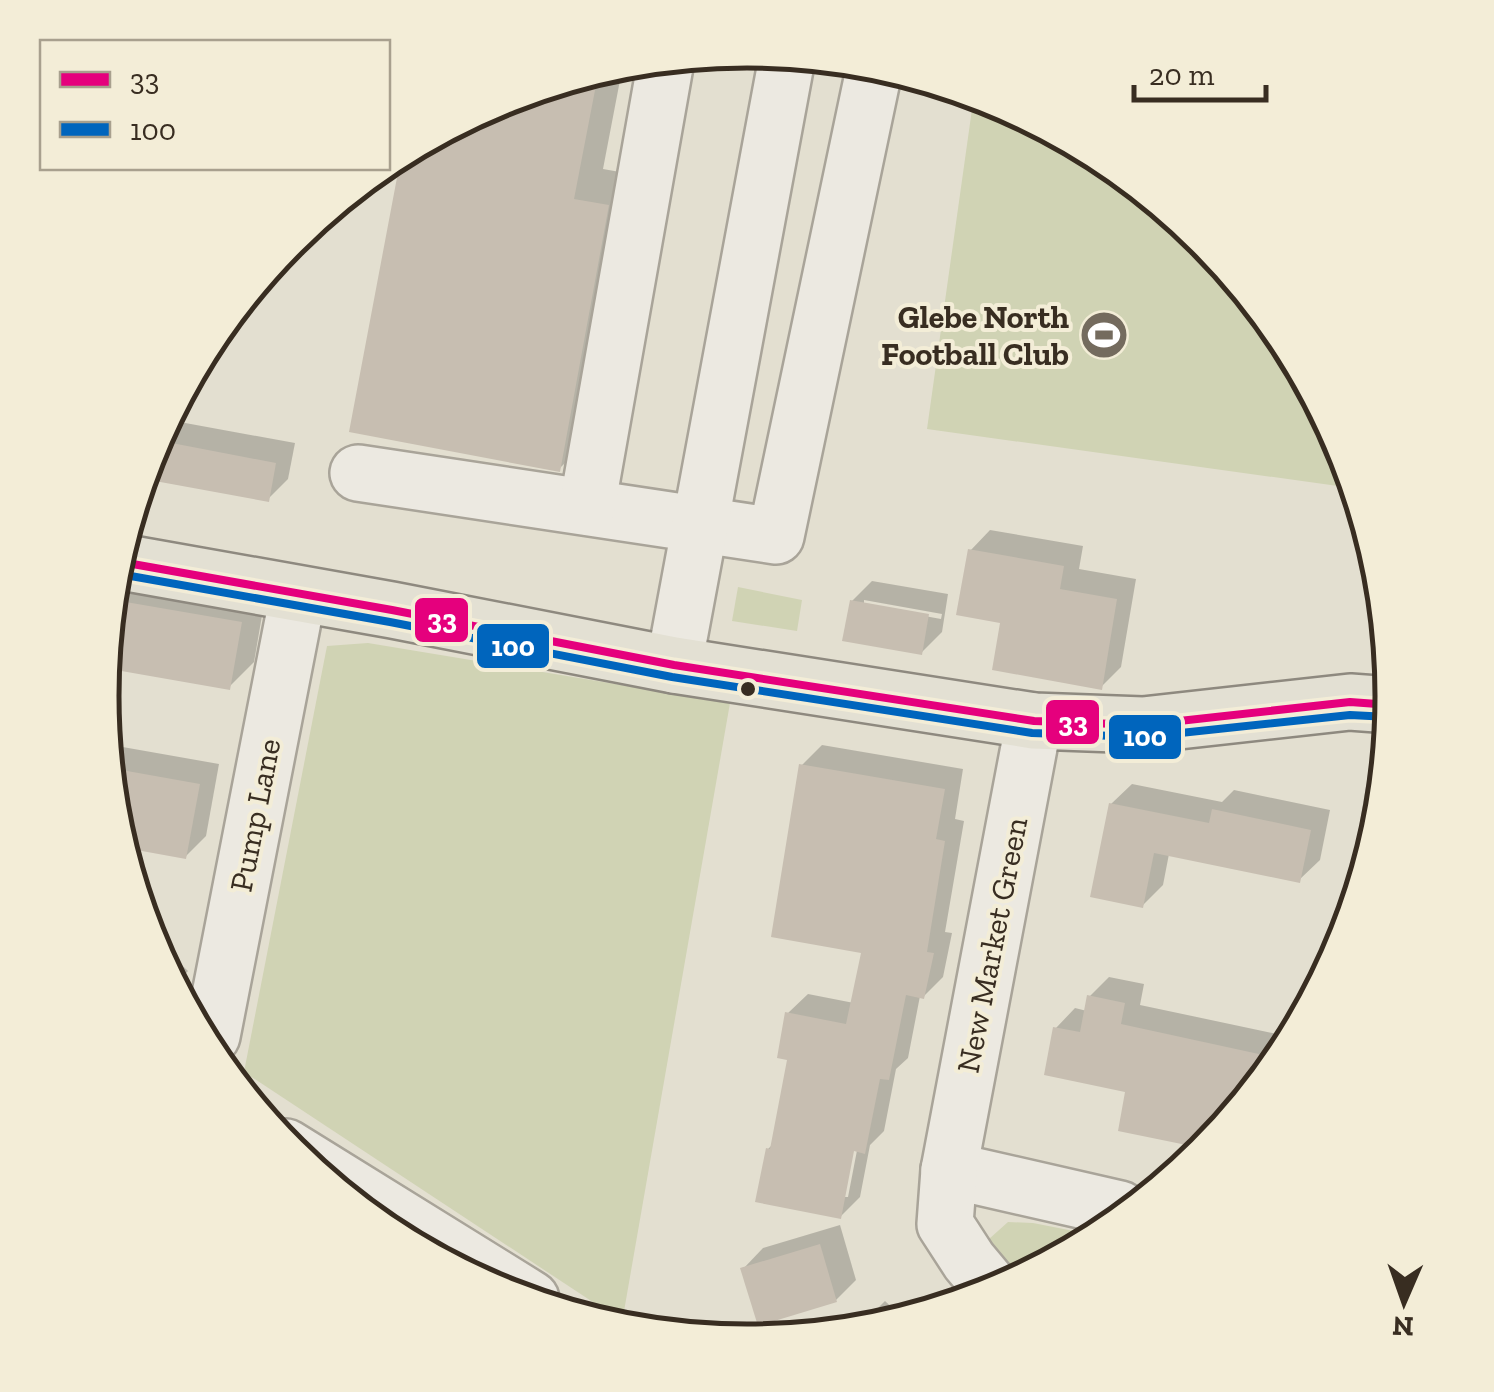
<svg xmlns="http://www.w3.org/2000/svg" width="1494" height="1392" viewBox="0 0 1494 1392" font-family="'Zilla Slab',serif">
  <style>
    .green { fill: #d0d3b4 }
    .shadow { fill: #0003; fill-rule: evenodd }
    .building { fill: #c7beb1 }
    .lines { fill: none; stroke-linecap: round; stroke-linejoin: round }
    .minor-casing { stroke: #a9a499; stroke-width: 60 }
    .major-casing { stroke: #8e897f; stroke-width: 60 }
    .minor { stroke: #ece9e1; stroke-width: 55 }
    .major { stroke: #e3e0d3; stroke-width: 55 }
    .bus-1-casing { stroke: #f3edd7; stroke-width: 15 }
    .bus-2-casing { stroke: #f3edd7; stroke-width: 15 }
    .bus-1 { stroke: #e5007d; stroke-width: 8 }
    .bus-2 { stroke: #0065bd; stroke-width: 8 }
    .bus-dot { fill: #382d21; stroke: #f3edd7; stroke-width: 4 }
    .labels { text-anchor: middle; stroke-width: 8; stroke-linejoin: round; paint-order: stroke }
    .poi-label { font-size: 32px; font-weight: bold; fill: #382d21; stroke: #f3edd7; text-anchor: end }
    .street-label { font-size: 32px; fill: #382d21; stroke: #f3edd7 }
    .rim { fill: none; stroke: #382d21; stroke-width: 5 }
    .line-badge { stroke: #f3edd7; stroke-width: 4 }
    .badge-label { font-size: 28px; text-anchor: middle; font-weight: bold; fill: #fff }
  </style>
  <rect width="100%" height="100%" fill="#e3dfd0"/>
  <g class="green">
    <path d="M974,95L995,99L1204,240L1344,449L1352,488L927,429Z"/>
    <path d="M738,587L802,600L797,631L732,621Z"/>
    <path d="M368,643L730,703L623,1317L614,1316L244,1072L327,646Z"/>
    <path d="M1008,1222L1033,1223L1084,1233L1013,1280L992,1263L989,1239Z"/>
  </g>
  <g class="shadow">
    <path d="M621,75L603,169L637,175L589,439L559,469L352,430L402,165L500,99Z"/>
    <path d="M169,420L295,443L288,479L268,499L150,448Z"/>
    <path d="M990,530L1083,546L1079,569L1136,579L1121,667L1101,687L1003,621L970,551Z"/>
    <path d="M126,572L265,598L254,662L229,687L113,635Z"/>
    <path d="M872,581L948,594L942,632L921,653L852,601ZM864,600L942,614L941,619L864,605Z"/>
    <path d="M1386,731L1363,847L1356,846L1373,744Z"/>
    <path d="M822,745L963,769L955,819L964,821L945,932L952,933L943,977L923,997L920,996L908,1058L896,1069L884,1131L870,1145L860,1197L840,1217L768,1149L773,1144L790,1058L788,1013L808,994L854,1003L864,951L802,765ZM854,1139L859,1140L848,1197H842Z"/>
    <path d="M117,746L219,764L206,836L186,856L131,846L112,751Z"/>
    <path d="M1132,784L1222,802L1234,790L1330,810L1320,860L1299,880L1169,854L1163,885L1143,905L1111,804Z"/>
    <path d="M152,937L188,971L177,983L150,943Z"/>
    <path d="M1109,977L1144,984L1140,1005L1282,1035L1207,1148L1120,1129L1128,1090L1056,1028L1075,1008L1087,1011L1089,997Z"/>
    <path d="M840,1225L856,1280L836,1300L743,1269L763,1248Z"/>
    <path d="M885,1301L897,1312L868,1318Z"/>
  </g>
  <g class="building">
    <path d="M597,80L574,199L609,205L560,472L349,432L399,167L500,99Z"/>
    <path d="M156,440L276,463L269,502L144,479L150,448Z"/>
    <path d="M968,549L1064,566L1060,589L1117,599L1102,690L992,670L1000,623L956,615Z"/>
    <path d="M850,600L929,614L922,655L842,641Z"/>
    <path d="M120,601L242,622L230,690L110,669L116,638H113Z"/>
    <path d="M799,764L945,789L936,839L945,841L927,952L934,953L924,999L906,995L889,1080L880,1079L865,1154L854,1151L841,1219L755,1202L766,1148L770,1149L787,1060L777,1058L785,1012L846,1024L861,953L771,937Z"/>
    <path d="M116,769L200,784L186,859L131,849Z"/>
    <path d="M1109,803L1209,823L1212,809L1311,830L1300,883L1154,853L1143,908L1090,897Z"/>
    <path d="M1087,995L1125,1003L1121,1024L1268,1056L1206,1149L1118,1131L1125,1092L1044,1075L1053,1027L1080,1032Z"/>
    <path d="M820,1244L837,1302L758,1326L740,1268Z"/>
  </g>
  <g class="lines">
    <g class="minor-casing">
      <g id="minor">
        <path d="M358,473L776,536L873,75"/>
        <path d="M587,507L665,66"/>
        <path d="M674,665L787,58"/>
        <path d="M212,1036L298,595"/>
        <path d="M286,1147L531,1299"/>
        <path d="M949,1170L1120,1209"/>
        <path d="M995,1292L969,1261L945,1224L949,1170L1034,721"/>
      </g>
    </g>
    <g class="major-casing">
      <path id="major" d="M127,563L392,610L674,665L1034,721L1143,725L1350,702L1391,705"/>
    </g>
    <use href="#minor" class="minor"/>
    <use href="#major" class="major"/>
    <g class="bus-1-casing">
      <path id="bus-1" d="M127,563L392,610L674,665L1034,721L1143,725L1350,702L1391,705"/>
    </g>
    <g class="bus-2-casing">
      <path id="bus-2" d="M125,575L390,622L672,677L1032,733L1143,737L1350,715L1389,717"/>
    </g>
    <use href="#bus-1" class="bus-1"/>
    <use href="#bus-2" class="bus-2"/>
  </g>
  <defs>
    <g id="stadium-disc" transform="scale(2.5)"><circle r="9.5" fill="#746b5e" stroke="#f3edd7"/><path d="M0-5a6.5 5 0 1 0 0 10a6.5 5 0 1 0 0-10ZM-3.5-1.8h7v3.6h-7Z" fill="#fff"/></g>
  </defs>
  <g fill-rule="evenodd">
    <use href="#stadium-disc" x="1104" y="335"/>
  </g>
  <circle class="bus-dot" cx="748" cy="689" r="9"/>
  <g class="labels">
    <g class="poi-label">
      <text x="1069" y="328">Glebe North<tspan x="1069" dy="37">Football Club</tspan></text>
    </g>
    <g class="street-label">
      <text transform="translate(255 815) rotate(-79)" y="11">Pump Lane</text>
      <text transform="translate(992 945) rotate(-79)" y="11">New Market Green</text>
    </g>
  </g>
  <path d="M0 0H1494V1392H0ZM119 696a628 628 0 1 1 1256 0a628 628 0 1 1-1256 0Z" fill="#f3edd7" fill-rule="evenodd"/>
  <path class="rim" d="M119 696a628 628 0 1 1 1256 0a628 628 0 1 1-1256 0Z"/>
  <g class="line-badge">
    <rect x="413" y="596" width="57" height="48" rx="10" fill="#e5007d"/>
    <rect x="475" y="622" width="76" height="48" rx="10" fill="#0065bd"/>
    <rect x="1044" y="698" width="57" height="48" rx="10" fill="#e5007d"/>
    <rect x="1107" y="713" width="76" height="48" rx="10" fill="#0065bd"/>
  </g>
  <g class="badge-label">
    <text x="442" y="629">33</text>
    <text x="513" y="656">100</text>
    <text x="1073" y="732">33</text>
    <text x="1145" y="746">100</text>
  </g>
  <rect x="40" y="40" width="350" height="130" fill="#f3edd7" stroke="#a8a08e" stroke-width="2.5"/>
  <rect x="60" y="72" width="50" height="15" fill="#e5007d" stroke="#a8a08e" stroke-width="2.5"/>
  <text x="130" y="90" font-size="30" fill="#382d21">33</text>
  <rect x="60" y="122" width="50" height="15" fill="#0065bd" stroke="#a8a08e" stroke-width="2.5"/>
  <text x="130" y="140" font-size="30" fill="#382d21">100</text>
  <g transform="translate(1404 1302) rotate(182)" stroke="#f3edd7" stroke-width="8" paint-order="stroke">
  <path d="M0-8L18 38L0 25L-18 38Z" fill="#382d21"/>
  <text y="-15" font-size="28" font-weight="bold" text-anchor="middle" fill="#382d21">N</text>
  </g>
  <path d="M1134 85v15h132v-15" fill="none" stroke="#382d21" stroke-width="5"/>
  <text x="1149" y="85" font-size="30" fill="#382d21" stroke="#f3edd7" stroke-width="8" paint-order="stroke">20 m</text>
</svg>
